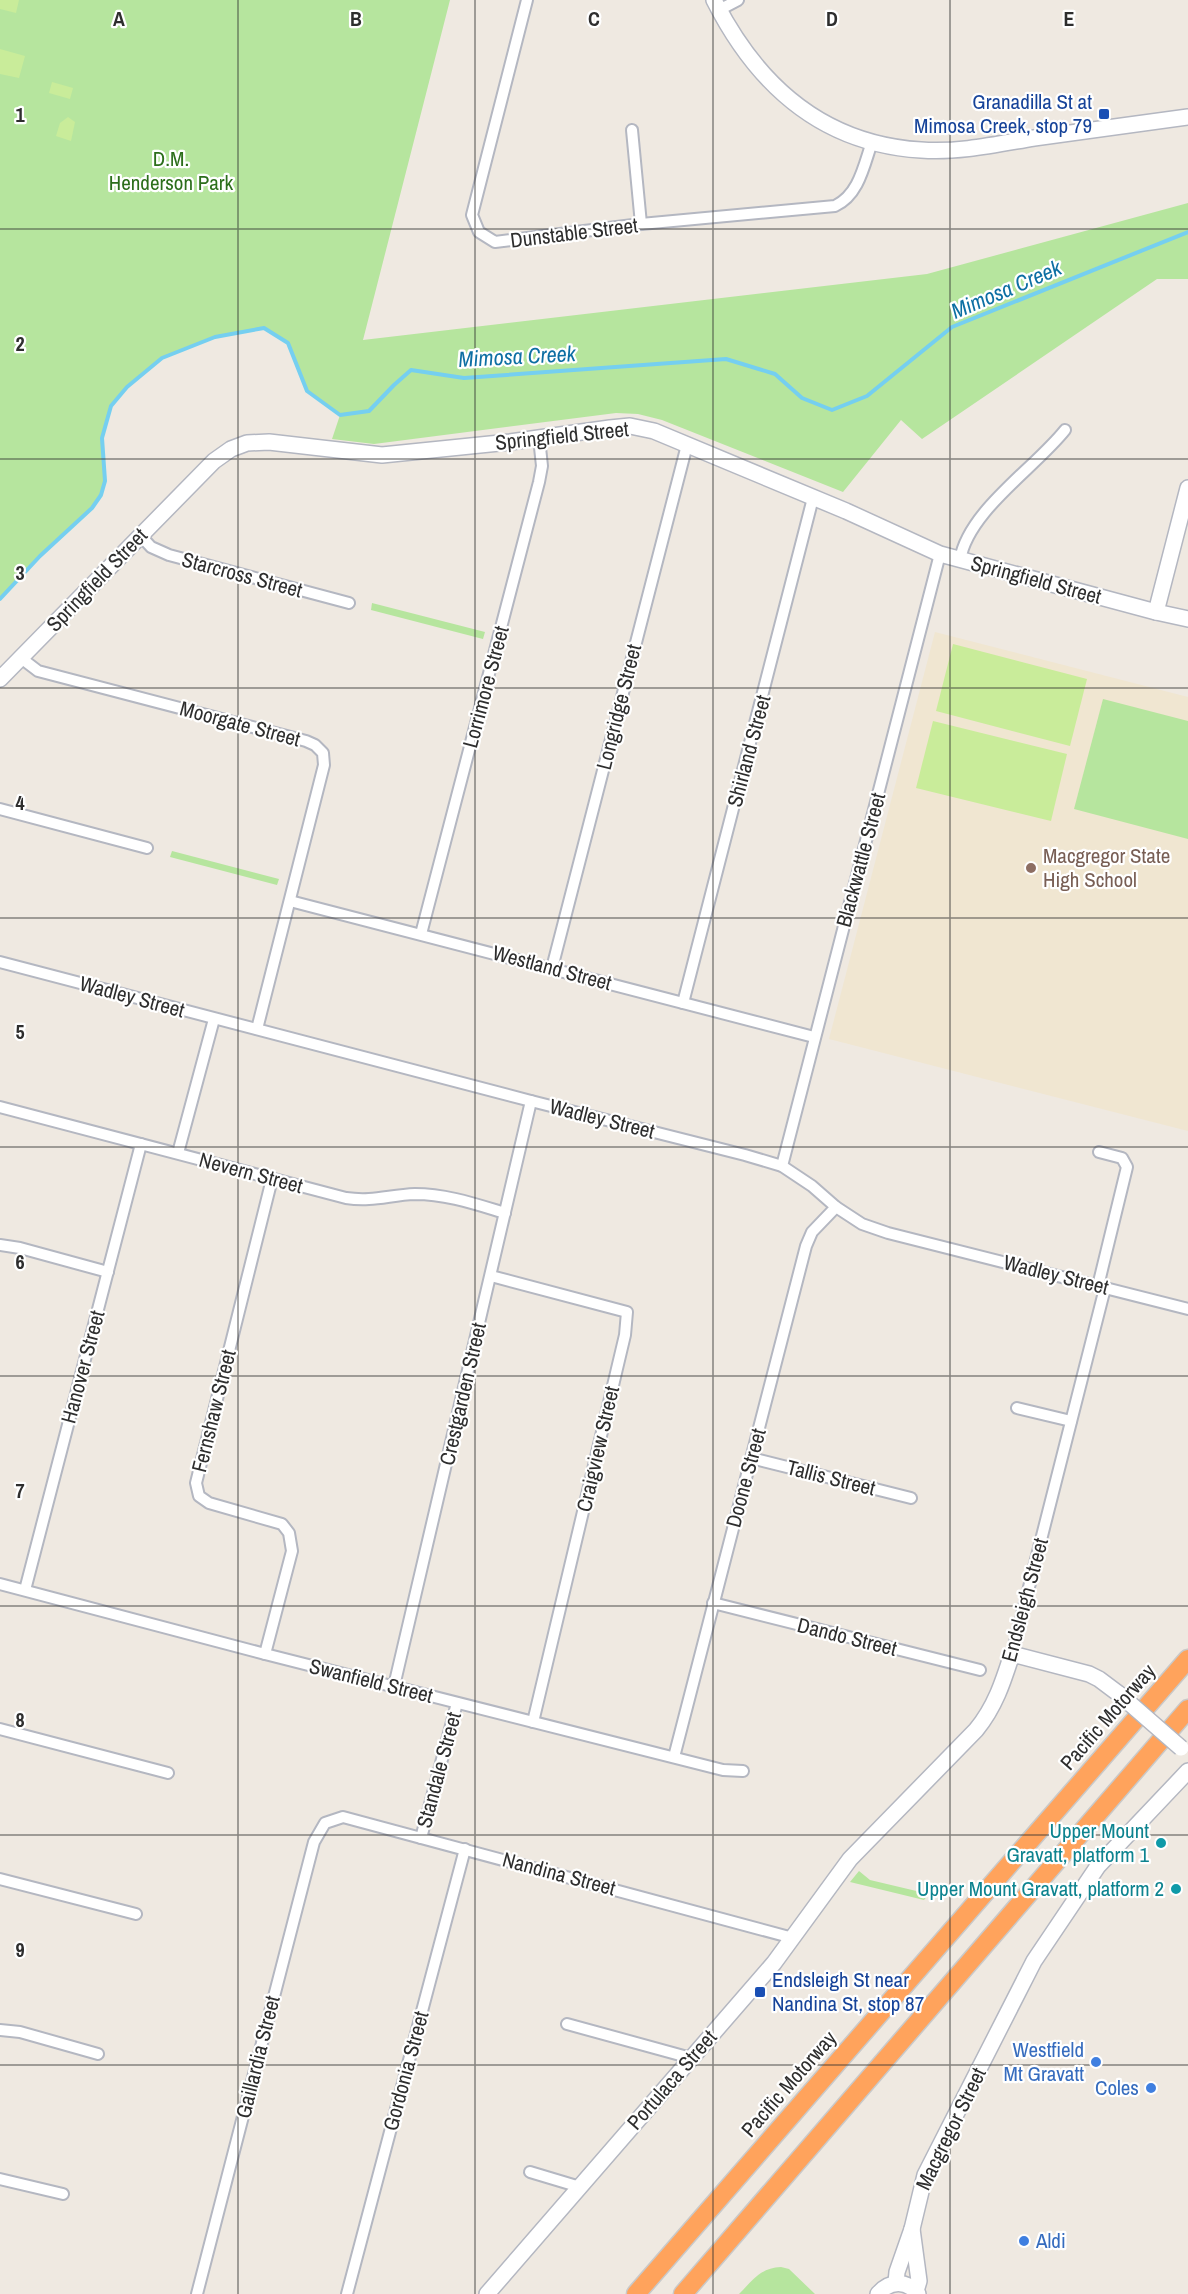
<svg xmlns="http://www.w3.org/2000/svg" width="1188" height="2294" viewBox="0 0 1188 2294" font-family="'Archivo Narrow',sans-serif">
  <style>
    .education { fill: #f0e6d1 }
    .green { fill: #b6e59e }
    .pitch { fill: #c9ec9a }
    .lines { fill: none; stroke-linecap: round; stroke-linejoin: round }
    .stream { stroke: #75cff0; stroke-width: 4 }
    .street-casing { stroke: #b4b7c1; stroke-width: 14 }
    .secondary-casing { stroke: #b4b7c1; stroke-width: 18 }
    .highway-casing { stroke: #c9c9c9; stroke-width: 21 }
    .street { stroke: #fff; stroke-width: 10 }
    .secondary { stroke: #fff; stroke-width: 15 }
    .highway { stroke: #ffa35c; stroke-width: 18 }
    .secondary-bridge-casing { stroke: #b4b7c1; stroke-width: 18; stroke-linecap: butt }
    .secondary-bridge { stroke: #fff; stroke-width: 15 }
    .grid { fill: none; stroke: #2e2e2e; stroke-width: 1.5; stroke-opacity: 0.55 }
    .transit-dot { fill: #1a4fb4; stroke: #fff; stroke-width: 2 }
    .education-dot { fill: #8d6e63; stroke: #fff; stroke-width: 2 }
    .culture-dot { fill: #0f9aa8; stroke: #fff; stroke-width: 2 }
    .shop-dot { fill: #3f7fe0; stroke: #fff; stroke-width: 2 }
    .labels { text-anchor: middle; stroke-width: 4.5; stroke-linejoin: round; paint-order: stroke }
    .transit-label { font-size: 21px; fill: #164399; stroke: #fff; text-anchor: end }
    .park-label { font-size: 21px; fill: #2c6e1b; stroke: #fff }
    .street-label { font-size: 21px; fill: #2e2e2e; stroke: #fff }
    .education-label { font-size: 21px; fill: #785e54; stroke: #fff; text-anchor: start }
    .culture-label { font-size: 21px; fill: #0d838f; stroke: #fff; text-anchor: end }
    .shop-label { font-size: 21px; fill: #366cbe; stroke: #fff; text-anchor: end }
    .water-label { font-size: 22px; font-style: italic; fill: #0d6fa3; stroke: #fff }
    .grid-label { font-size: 20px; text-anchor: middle; font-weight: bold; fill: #2e2e2e; stroke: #fff; stroke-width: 4.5; stroke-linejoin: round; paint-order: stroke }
  </style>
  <rect width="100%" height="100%" fill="#efe9e1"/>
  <path class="education" d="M935,632L1188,697V1131L829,1039Z"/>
  <g class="green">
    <path d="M0,0H450L363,340L927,274L1188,203V279H1157L922,439L901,420L843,492L662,420L638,414L616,413L374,444L332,439L340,415L307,391L288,343L264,328L215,337L162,358L127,387L111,406L102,438L105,481L101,495L92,508L40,556L0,599Z"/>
    <path d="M372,603L485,632L483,639L371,610Z"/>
    <path d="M1103,699L1188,721V839L1074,809Z"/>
    <path d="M172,851L279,879L277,885L170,857Z"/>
    <path d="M859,1871L870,1880L929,1894L924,1900L850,1882Z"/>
    <path d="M781,2267L789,2269L815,2294H739C753,2280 760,2268 781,2267Z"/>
  </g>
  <g class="pitch">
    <path d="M0,0H19L16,13L0,9Z"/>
    <path d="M0,49L25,56L19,78L0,74Z"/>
    <path d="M52,82L73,88L70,99L49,93Z"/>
    <path d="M68,117L75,122L71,141L56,136L60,123Z"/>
    <path d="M953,644L1087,679L1070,746L936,711Z"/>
    <path d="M933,721L1067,754L1051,821L916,788Z"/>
  </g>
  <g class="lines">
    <path class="stream" d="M0,599L40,556L92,508L101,495L105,481L102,438L111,406L127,387L162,358L215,337L264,328L288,343L307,391L340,415L369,411L394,385L411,370L464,378L726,359L775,374L802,398L832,410L867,396L952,327L1188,232"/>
    <g class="street-casing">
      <g id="street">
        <path d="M527,0L472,215L479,232L495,242L641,224L835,206C859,195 864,165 872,142"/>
        <path d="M719,10L738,0"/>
        <path d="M632,130L641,224"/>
        <path d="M141,536L151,547L169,555L349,603"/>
        <path d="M960,560C968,511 1035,468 1065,430"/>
        <path d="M21,658L38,671L306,741L315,745L323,753L324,765L257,1029"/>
        <path d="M0,809L147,848"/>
        <path d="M290,901L814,1037"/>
        <path d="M421,934L539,482L542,466L539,438"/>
        <path d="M0,962L531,1101L745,1155L782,1166L812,1186L836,1207L862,1224L888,1233L1188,1309"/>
        <path d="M552,968L687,445"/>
        <path d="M683,1003L813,498"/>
        <path d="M0,1107L346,1198C373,1202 389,1195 415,1194C446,1194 475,1204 505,1213"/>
        <path d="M178,1153L214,1019"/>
        <path d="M782,1166L940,554"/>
        <path d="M0,1245L20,1248L108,1272"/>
        <path d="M491,1276L627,1312L625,1335L533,1722"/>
        <path d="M1098,1286L1127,1167L1122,1158L1099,1152"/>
        <path d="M1017,1408L1071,1421"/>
        <path d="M751,1458L911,1498"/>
        <path d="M0,1584L265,1654L723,1770L743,1771"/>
        <path d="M25,1590L141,1144"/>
        <path d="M713,1603L980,1670"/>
        <path d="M265,1654L292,1551L289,1533L282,1524L209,1503L199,1496L196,1483L272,1179"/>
        <path d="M1012,1654L1105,1288"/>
        <path d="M394,1686L531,1101"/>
        <path d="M0,1729L168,1773"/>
        <path d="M674,1757L806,1246L812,1232L836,1207"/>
        <path d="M421,1838L457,1703"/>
        <path d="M0,1879L136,1914"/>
        <path d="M567,2024L691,2058"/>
        <path d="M0,2030L20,2032L98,2054"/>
        <path d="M530,2172L580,2187"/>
        <path d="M0,2179L63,2194"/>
        <path d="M197,2294L314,1842L325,1823L343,1817L793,1938"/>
        <path d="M347,2294L465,1849"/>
      </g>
    </g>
    <g class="secondary-casing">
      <g id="secondary">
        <path d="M714,0C757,85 822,144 921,150C958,153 998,144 1034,138C1086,131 1137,124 1188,117"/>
        <path d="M1156,612L1188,488"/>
        <path d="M0,679L214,461L231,449L247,443L269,442L382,455L510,442L610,428L630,426L654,431L846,511L940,554L1156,612L1188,619"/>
        <path d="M912,2229L919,2281L916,2291"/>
        <path d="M896,2283L897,2272L912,2229L925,2175L1034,1961L1098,1866L1188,1771"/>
        <path d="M487,2294L774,1963L850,1859L976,1730C995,1707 1003,1682 1012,1654L1089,1674L1099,1679L1119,1694"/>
        <path d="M878,2294C890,2280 907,2280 918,2294"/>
      </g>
    </g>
    <g class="highway-casing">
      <g id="highway">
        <path d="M636,2294L1188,1659"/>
        <path d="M683,2294L1188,1709"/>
      </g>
    </g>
    <use href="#street" class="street"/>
    <use href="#secondary" class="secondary"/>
    <use href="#highway" class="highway"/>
    <g class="secondary-bridge-casing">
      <path id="secondary-bridge" d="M1119,1694L1181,1748"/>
    </g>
    <use href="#secondary-bridge" class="secondary-bridge"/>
  </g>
  <path class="grid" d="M238,0V2294M475,0V2294M713,0V2294M950,0V2294M0,229H1188M0,459H1188M0,688H1188M0,918H1188M0,1147H1188M0,1376H1188M0,1606H1188M0,1835H1188M0,2065H1188"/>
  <g class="transit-dot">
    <rect x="1098" y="108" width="12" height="12" rx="3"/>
    <rect x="754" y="1986" width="12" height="12" rx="3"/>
  </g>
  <circle class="education-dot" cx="1031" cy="868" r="6"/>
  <g class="culture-dot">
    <circle cx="1161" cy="1843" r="6"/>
    <circle cx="1176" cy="1889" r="6"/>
  </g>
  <g class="shop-dot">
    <circle cx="1096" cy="2062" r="6"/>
    <circle cx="1151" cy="2088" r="6"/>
    <circle cx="1024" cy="2241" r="6"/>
  </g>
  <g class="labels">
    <g class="transit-label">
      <text x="1092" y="109">Granadilla St at<tspan x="1092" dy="24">Mimosa Creek, stop 79</tspan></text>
      <text x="772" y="1987" text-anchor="start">Endsleigh St near<tspan x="772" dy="24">Nandina St, stop 87</tspan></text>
    </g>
    <g class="park-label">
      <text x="171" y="166">D.M.<tspan x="171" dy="24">Henderson Park</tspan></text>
    </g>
    <g class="street-label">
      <text transform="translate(574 233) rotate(-7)" y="7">Dunstable Street</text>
      <text transform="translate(562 436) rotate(-6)" y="7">Springfield Street</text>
      <text transform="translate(242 575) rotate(15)" y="7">Starcross Street</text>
      <text transform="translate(97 580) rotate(-46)" y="7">Springfield Street</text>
      <text transform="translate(1036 580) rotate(15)" y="7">Springfield Street</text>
      <text transform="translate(486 687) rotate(-75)" y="7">Lorrimore Street</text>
      <text transform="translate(619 707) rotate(-76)" y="7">Longridge Street</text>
      <text transform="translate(240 724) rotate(15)" y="7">Moorgate Street</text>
      <text transform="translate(749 751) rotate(-75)" y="7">Shirland Street</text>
      <text transform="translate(861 860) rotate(-75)" y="7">Blackwattle Street</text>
      <text transform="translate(552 968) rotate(15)" y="7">Westland Street</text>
      <text transform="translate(132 997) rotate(15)" y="7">Wadley Street</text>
      <text transform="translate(602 1119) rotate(14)" y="7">Wadley Street</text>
      <text transform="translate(251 1173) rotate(15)" y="7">Nevern Street</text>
      <text transform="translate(1056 1275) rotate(14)" y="7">Wadley Street</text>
      <text transform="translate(83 1367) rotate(-75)" y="7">Hanover Street</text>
      <text transform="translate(463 1394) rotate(-77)" y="7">Crestgarden Street</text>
      <text transform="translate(214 1411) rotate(-76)" y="7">Fernshaw Street</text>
      <text transform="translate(598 1449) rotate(-77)" y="7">Craigview Street</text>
      <text transform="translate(746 1478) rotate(-75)" y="7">Doone Street</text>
      <text transform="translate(831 1478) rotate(14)" y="7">Tallis Street</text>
      <text transform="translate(1025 1600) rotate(-75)" y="7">Endsleigh Street</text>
      <text transform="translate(847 1637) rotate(14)" y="7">Dando Street</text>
      <text transform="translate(371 1681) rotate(14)" y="7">Swanfield Street</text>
      <text transform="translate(1108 1717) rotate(-49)" y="7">Pacific Motorway</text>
      <text transform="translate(439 1770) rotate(-75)" y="7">Standale Street</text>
      <text transform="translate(559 1874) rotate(15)" y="7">Nandina Street</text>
      <text transform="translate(258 2057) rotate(-76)" y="7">Gaillardia Street</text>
      <text transform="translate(406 2071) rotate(-75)" y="7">Gordonia Street</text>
      <text transform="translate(672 2080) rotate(-49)" y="7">Portulaca Street</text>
      <text transform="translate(789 2084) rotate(-49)" y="7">Pacific Motorway</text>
      <text transform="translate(951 2129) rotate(-64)" y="7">Macgregor Street</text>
    </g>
    <g class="education-label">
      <text x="1043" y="863">Macgregor State<tspan x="1043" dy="24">High School</tspan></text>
    </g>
    <g class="culture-label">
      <text x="1149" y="1838">Upper Mount<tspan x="1149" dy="24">Gravatt, platform 1</tspan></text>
      <text x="1164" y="1896">Upper Mount Gravatt, platform 2</text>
    </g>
    <g class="shop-label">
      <text x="1084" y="2057">Westfield<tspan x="1084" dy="24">Mt Gravatt</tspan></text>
      <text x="1139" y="2095">Coles</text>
      <text x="1036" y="2248" text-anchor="start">Aldi</text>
    </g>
    <g class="water-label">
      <text transform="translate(1006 289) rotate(-23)" y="8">Mimosa Creek</text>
      <text transform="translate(517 356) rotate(-3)" y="8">Mimosa Creek</text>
    </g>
  </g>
  <g class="grid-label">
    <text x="119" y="26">A</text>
    <text x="356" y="26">B</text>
    <text x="594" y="26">C</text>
    <text x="832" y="26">D</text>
    <text x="1069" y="26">E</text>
    <text x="20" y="122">1</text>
    <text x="20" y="351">2</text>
    <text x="20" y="580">3</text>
    <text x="20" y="810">4</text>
    <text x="20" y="1039">5</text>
    <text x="20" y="1269">6</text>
    <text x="20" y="1498">7</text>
    <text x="20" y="1727">8</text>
    <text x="20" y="1957">9</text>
  </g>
</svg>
